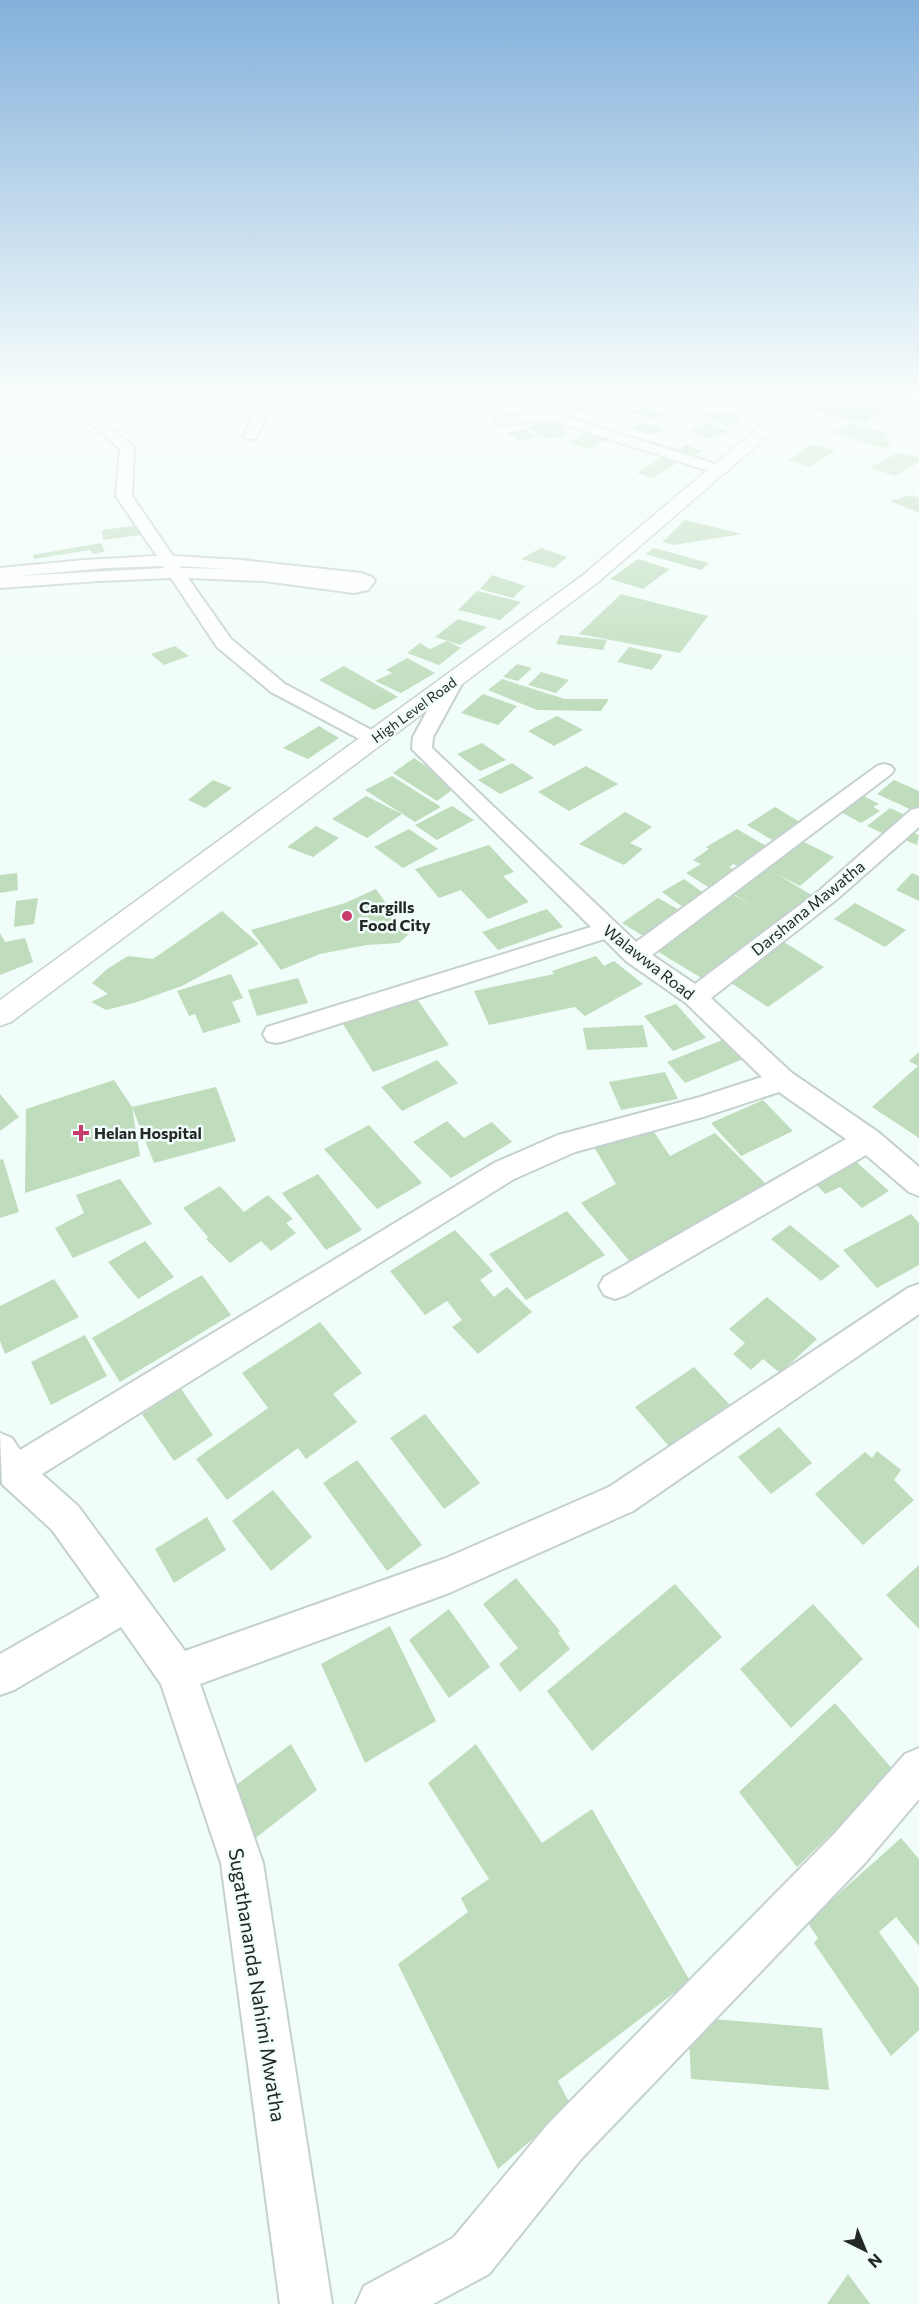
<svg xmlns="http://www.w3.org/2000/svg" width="919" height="2304" viewBox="0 0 919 2304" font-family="Commissioner,sans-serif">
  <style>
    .building { fill: #bfdcbc }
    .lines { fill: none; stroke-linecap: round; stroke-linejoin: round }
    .minor-casing { stroke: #c5d1ce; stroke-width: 4 }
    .highway-casing { stroke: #c5d1ce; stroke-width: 3 }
    .minor { fill: #fff; fill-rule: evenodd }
    .highway { fill: #fff; fill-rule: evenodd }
    .poi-dot { fill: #c73b6d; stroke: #f0fdf9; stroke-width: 2 }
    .labels { text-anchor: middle; stroke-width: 5; stroke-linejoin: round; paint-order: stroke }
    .far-street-label { font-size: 14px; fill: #242928; stroke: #f0fdf9 }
    .poi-label { font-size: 16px; font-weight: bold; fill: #242928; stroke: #f0fdf9; text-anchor: start }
    .street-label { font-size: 16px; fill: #242928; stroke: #f0fdf9 }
    .near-street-label { font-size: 20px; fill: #242928; stroke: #f0fdf9 }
  </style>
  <rect width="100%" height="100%" fill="#f0fdf9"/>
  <g class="building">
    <path d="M733,392H790L770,406L727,395Z"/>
    <path d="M835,392L853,395L846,400L883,409L864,423L809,409Z"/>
    <path d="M570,399L588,410L570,414L563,410L567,409L556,402Z"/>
    <path d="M644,407L665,414L652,420L631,412Z"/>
    <path d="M712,411L721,415L732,411L738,414L731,416L743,422L727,426L700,414Z"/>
    <path d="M553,421L567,429L561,430L568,435L548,439L527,427Z"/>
    <path d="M647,423L664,430L649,435L632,428Z"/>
    <path d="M708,423L730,432L710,439L689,430Z"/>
    <path d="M851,423L890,434L882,439L893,442L884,448L832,433Z"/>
    <path d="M524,429L538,438L518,440L506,433Z"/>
    <path d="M588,433L607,440L587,449L568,442Z"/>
    <path d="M813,444L836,450L811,467L788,460Z"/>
    <path d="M686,445L702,451L688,457L672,452Z"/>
    <path d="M899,452L919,458V462L895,476L870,468Z"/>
    <path d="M661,458L677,463L653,478L637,473Z"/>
    <path d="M911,495L919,498V513L890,501Z"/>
    <path d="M685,520L742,534L674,545L662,542Z"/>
    <path d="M139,525L141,535L103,540L102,530Z"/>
    <path d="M101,543L105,552L92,554L90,550L34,559L33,555Z"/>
    <path d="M541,548L567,557L554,568L521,559Z"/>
    <path d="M654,548L709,563L701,570L645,554Z"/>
    <path d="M638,559L670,569L643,589L610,579Z"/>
    <path d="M492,575L525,586L513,598L480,589Z"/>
    <path d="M477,591L521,602L500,620L458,610Z"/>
    <path d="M621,594L708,616L680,653L579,634Z"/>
    <path d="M458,619L487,627L460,645L435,637Z"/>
    <path d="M560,635L607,640L603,650L556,644Z"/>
    <path d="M447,641L461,648L439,665L407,653L420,643L430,649Z"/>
    <path d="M175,646L189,656L164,665L151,654Z"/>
    <path d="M629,647L663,655L652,670L617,662Z"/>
    <path d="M407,658L435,673L401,693L375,681L392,673L386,670Z"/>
    <path d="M517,664L532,668L518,681L503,677Z"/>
    <path d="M344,666L398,697L374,710L319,680Z"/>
    <path d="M541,672L569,680L556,693L528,685Z"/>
    <path d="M502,679L565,699H609L601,711L537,710L488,690Z"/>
    <path d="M483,694L517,706L498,725L461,713Z"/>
    <path d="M557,716L583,730L554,746L528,731Z"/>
    <path d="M319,726L339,738L308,759L283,748Z"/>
    <path d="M482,743L506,760L480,771L457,754Z"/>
    <path d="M414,758L456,787L437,801L393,773Z"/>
    <path d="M512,763L534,778L500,794L478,780Z"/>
    <path d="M586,766L618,784L569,811L538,792Z"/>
    <path d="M392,776L441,807L415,822L365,790Z"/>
    <path d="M213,780L232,788L205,808L188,800Z"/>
    <path d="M894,780L919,791V807L914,811L877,794Z"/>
    <path d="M366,796L402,814L367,838L332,819Z"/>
    <path d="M864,796L879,804L873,807L880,811L861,823L839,811Z"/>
    <path d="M452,806L474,820L437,840L415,825Z"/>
    <path d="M775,807L800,822L772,840L747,825Z"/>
    <path d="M890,808L907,816L884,834L867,826Z"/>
    <path d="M625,812L652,827L630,843L643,849L624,865L579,844Z"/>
    <path d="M316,826L339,838L313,857L287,847Z"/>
    <path d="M409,829L438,849L403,868L374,847Z"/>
    <path d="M737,829L768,847L738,866L733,864L729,867L739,873L713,890L686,873L701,864L693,860L709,849L706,847Z"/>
    <path d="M913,833L919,835L917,845L905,840Z"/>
    <path d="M798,839L834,857L800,886L777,874L813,896L703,979L652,948L729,892L756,908L729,891Z"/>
    <path d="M489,845L514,872L503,876L529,902L488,919L461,890L439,898L415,869Z"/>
    <path d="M17,873L18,890L0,893V875Z"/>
    <path d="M912,873L919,876V901L896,890Z"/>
    <path d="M684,879L709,897L687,910L662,892Z"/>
    <path d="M376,889L408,935L399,943L367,945L320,954L281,970L251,930L345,903Z"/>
    <path d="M38,898L34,924L14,927L16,901Z"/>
    <path d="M658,898L681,911L645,937L622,923Z"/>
    <path d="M855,903L906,930L885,947L834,919Z"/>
    <path d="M547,909L563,927L498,950L482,932Z"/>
    <path d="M222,911L259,944L182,986L134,1003L106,1010L91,1002L108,994L92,983L107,969L128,956L153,959Z"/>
    <path d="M0,933L5,942L25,938L33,962L0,975Z"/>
    <path d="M784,942L824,967L768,1007L728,981Z"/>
    <path d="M596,956L604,966L614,961L643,984L585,1016L575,1007L489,1025L474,991L554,974L552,971Z"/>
    <path d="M231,974L243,998L232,1002L241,1022L203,1033L195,1014L189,1016L177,991Z"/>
    <path d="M298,978L308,1003L257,1016L248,990Z"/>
    <path d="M417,999L449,1045L373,1072L343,1024Z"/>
    <path d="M676,1004L706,1038L673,1051L644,1016Z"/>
    <path d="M643,1025L648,1047L587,1050L583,1028Z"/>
    <path d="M730,1037L748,1057L685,1083L667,1062Z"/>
    <path d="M919,1052V1138L872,1107L918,1066L909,1061Z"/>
    <path d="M437,1060L458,1083L402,1111L381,1087Z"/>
    <path d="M665,1072L678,1099L621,1110L609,1082Z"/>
    <path d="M114,1080L132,1107L216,1087L236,1141L154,1163L132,1107L140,1156L25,1193L26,1109Z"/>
    <path d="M0,1094L19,1117L0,1131Z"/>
    <path d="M763,1100L793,1131L741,1156L711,1123Z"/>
    <path d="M447,1121L464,1138L492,1122L512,1142L451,1178L413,1142Z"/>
    <path d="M369,1125L422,1183L377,1209L324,1149Z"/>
    <path d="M652,1129L670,1156L715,1133L768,1186L631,1263L581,1203L616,1184L594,1147Z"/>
    <path d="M3,1159L19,1212L0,1218V1160Z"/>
    <path d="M853,1159L889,1191L862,1208L840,1187L825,1194L814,1182Z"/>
    <path d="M318,1174L362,1230L326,1250L282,1193Z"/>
    <path d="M120,1179L152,1224L73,1258L55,1228L84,1213L76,1195Z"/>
    <path d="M220,1186L244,1212L268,1195L293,1219L286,1223L296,1233L271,1251L261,1241L230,1263L206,1239L208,1237L183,1208Z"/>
    <path d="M567,1211L605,1255L526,1300L489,1254Z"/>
    <path d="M911,1214L919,1223V1265L877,1288L843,1250Z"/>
    <path d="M790,1225L840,1266L821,1281L771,1239Z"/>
    <path d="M455,1230L493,1271L480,1280L494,1297L507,1287L532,1312L478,1354L452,1327L462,1320L447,1301L425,1315L390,1271Z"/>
    <path d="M145,1241L174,1277L138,1299L108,1262Z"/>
    <path d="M202,1275L231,1315L120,1382L92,1338Z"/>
    <path d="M54,1279L79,1317L5,1354L0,1341V1306Z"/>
    <path d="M767,1297L817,1339L780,1373L763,1359L751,1370L733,1354L745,1343L729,1329Z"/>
    <path d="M320,1322L362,1373L333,1394L357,1422L306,1459L298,1448L227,1500L196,1459L268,1408L242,1373Z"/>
    <path d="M85,1335L107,1376L51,1405L31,1362Z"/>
    <path d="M694,1367L732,1407L672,1450L635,1407Z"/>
    <path d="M181,1389L213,1435L174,1461L142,1414Z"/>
    <path d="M425,1414L480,1483L444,1509L390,1438Z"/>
    <path d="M779,1427L812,1463L771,1494L738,1457Z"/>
    <path d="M877,1451L901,1470L894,1480L914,1500L863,1545L815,1494L865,1452L872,1458Z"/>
    <path d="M357,1460L422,1545L387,1571L323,1483Z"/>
    <path d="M273,1490L312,1537L271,1571L232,1521Z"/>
    <path d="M207,1517L226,1550L174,1583L155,1549Z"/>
    <path d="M919,1565V1629L886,1595Z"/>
    <path d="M516,1578L560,1631L558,1633L570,1649L520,1692L499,1664L518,1648L483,1604Z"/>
    <path d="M675,1584L722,1637L592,1751L547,1691Z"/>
    <path d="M813,1604L863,1659L791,1728L740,1669Z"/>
    <path d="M449,1609L490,1667L449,1698L409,1640Z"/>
    <path d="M390,1626L436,1721L365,1763L321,1664Z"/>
    <path d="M835,1703L895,1772L797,1867L739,1792Z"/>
    <path d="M291,1744L317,1790L253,1840L228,1791Z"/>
    <path d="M476,1744L542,1843L592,1809L690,1981L558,2081L571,2106L498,2169L398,1964L468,1912L461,1898L489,1879L428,1783Z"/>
    <path d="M901,1838L919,1859V1946L896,1917L879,1932L919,1988V2030L891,2056L814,1943L818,1938L807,1922Z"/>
    <path d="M688,2017L822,2028L829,2090L691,2079Z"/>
    <path d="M848,2274L870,2304H827Z"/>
  </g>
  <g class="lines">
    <g class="minor-casing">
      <g id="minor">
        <path d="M71,392H87L79,399L134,448L132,496L173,556L241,560L361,573L372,577L375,581L368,590L354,593L264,581L188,578L231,639L285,684L381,735L384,739L381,743H367L271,692L217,647L171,578L99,581L0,588V568L84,560L157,556L116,496L120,449L65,401L63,398ZM163,566L164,568L16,576L106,568ZM180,566L227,569L181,568Z"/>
        <path d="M221,392H238L269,406L271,409L255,439H245L243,436L256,411Z"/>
        <path d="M854,392H875L919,405V413L856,395Z"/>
        <path d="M551,412L725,467L728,470L725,473H715L550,420L501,425L494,421L501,417Z"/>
        <path d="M453,676L460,678L463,682L433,737L432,748L636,942L877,766L884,764L891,766L894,770L891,774L652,955L695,984L820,890L911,810L919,808V827L836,900L711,998L792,1073L878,1132L919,1167V1196L909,1192L866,1155L626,1295L615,1299L604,1295L599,1286L604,1277L846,1139L779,1092L703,1117L575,1152L514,1179L42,1474L78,1506L185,1651L446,1558L609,1487L908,1288L919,1284V1314L633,1511L449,1593L200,1684L263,1863L332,2304H280L221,1863L161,1684L121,1627L14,1690L0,1695V1654L100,1597L52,1530L2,1484L0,1433L12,1438L20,1450L494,1163L558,1135L700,1097L762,1077L686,1003L626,961L604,939L285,1041L276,1043L267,1041L263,1034L267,1027L591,927L412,749L413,737L443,682L446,678Z"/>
        <path d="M919,1748V1799L865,1863L582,2158L489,2274L433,2304H356L364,2286L453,2238L548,2124L835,1833L905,1754Z"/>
      </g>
    </g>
    <g class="highway-casing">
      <path id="highway" d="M807,392H825L786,420L597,583L11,1022L0,1026V1000L583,575L774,414Z"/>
    </g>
    <use href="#minor" class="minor"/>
    <use href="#highway" class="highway"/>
  </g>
  <linearGradient id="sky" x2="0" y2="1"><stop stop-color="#83b0db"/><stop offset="0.55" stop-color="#f8fefc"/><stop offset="1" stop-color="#f8fefc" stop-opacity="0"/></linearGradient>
  <rect width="919" height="714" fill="url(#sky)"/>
  <g class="poi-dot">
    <circle cx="347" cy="916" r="6"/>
    <path d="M78 1124h6v6h6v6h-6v6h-6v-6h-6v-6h6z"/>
  </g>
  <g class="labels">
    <g class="far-street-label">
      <text transform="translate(414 710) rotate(-36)" y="5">High Level Road</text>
    </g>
    <g class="poi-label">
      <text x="359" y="913">Cargills<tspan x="359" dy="18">Food City</tspan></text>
      <text x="94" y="1139">Helan Hospital</text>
    </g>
    <g class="street-label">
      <text transform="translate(808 908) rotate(-39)" y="6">Darshana Mawatha</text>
      <text transform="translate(649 962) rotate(38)" y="6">Walawwa Road</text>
    </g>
    <g class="near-street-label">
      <text transform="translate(257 1985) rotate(81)" y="7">Sugathananda Nahimi Mwatha</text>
    </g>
  </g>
  <g transform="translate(865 2250) rotate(137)" stroke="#f0fdf9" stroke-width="4.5" paint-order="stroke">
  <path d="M0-4.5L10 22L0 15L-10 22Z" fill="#242928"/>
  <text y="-9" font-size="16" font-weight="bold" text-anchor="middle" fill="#242928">N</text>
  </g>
</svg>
